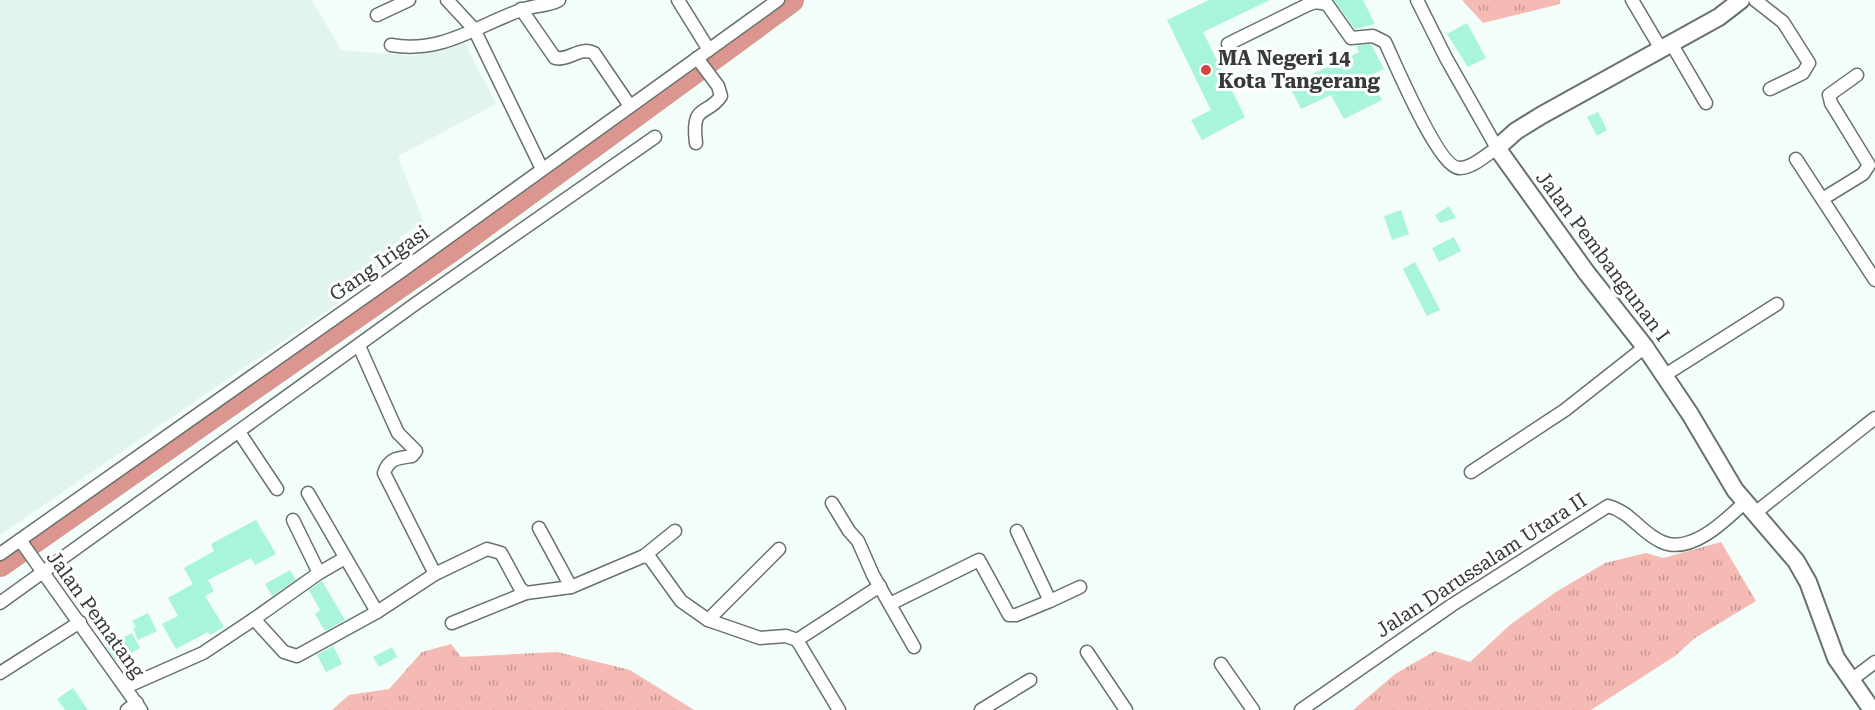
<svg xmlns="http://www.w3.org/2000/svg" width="1875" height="710" viewBox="0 0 1875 710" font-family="'Roboto Serif',serif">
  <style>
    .built { fill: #e2f5ed }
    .grass { fill: url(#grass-tufts) }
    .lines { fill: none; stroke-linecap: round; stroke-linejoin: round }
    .river { stroke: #da968f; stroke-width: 26 }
    .building { fill: #a9f5da }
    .street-casing { stroke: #68716d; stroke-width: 15 }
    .secondary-casing { stroke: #68716d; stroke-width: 20 }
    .street { stroke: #fff; stroke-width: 12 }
    .secondary { stroke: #fff; stroke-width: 16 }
    .poi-dot { fill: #d34541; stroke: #fff; stroke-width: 2 }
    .labels { text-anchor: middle; stroke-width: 6; stroke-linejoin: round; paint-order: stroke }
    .poi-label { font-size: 20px; font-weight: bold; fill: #363a39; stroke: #fff; text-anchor: start }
    .street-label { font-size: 20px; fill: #363a39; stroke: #fff }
  </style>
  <defs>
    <pattern id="grass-tufts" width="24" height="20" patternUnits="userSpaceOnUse" patternTransform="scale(1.5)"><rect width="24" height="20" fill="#f5bab4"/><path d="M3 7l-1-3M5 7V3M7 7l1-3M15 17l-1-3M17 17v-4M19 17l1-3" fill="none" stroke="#c79893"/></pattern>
  </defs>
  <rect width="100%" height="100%" fill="#f3fdf9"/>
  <path class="built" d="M0,0H312L341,50L413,56L465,43L496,104L398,156L424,223L400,237L407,256L0,535Z"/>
  <g class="grass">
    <path d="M1462,0H1560V4L1483,23Z"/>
    <path d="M1721,542L1756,601L1695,638L1675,656L1591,710H1353L1395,674L1435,651L1470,662L1511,624L1556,592L1605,563L1646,553L1663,558Z"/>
    <path d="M451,644L461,657L557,652L630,670L694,710H332L349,695L389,689L422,652Z"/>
  </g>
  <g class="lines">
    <path class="river" d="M0,564L454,247L791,0"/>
  </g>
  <g class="building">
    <path d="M1209,0H1270L1203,32L1245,117L1202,140L1191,120L1211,110L1167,20Z"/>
    <path d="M1334,0H1363L1375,24L1355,29Z"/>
    <path d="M1467,23L1486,58L1468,67L1447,34Z"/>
    <path d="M1371,44L1384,69L1369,76L1382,100L1344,119L1331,95L1301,109L1289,85L1359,52L1356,46Z"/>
    <path d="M1598,112L1607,130L1597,136L1587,117Z"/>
    <path d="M1449,206L1456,218L1440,223L1435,215Z"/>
    <path d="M1401,210L1409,234L1392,240L1384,216Z"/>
    <path d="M1454,237L1461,251L1439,262L1432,248Z"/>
    <path d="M1415,262L1440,310L1427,316L1403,269Z"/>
    <path d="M256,520L276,554L255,565L251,558L208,580L214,591L205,596L224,627L210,635L208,632L176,649L162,624L178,616L168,598L193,584L184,568L214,551L211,544Z"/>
    <path d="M290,570L296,580L272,596L265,584Z"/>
    <path d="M322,581L345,620L325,631L315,614L320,610L309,590Z"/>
    <path d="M148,613L157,631L138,640L133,629L136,627L132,621Z"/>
    <path d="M132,633L140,648L116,661L106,647Z"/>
    <path d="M333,646L342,664L326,672L317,655Z"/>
    <path d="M392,647L397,657L379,667L373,657Z"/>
    <path d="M73,688L88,710H65L57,699Z"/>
  </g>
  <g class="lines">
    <g class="street-casing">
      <g id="street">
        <path d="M447,0L474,29L542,169"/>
        <path d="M678,0L709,50"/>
        <path d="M1632,0L1661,49"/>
        <path d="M1755,0L1783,22L1809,63L1803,73L1770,89"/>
        <path d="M521,9L555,58C569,61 580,46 594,53L630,106"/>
        <path d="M377,15L409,0"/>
        <path d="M1671,43L1706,103"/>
        <path d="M1228,44L1307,5L1316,2L1327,4L1351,38L1373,36L1385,42C1395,63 1439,169 1460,168C1473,168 1487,154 1497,148L1446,58L1417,0"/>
        <path d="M391,45C443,54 477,25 524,9C536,5 549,6 559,0"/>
        <path d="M696,143C691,102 707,117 721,96L718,86L697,58"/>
        <path d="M1796,159L1875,280"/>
        <path d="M1824,198L1863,174L1869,165L1831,103L1829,95L1857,75"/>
        <path d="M359,346L392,420L398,433L416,451L412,456C398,458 389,458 384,473L435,574"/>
        <path d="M1665,375L1777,304"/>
        <path d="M239,432L277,489"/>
        <path d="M1471,472L1565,410L1645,347"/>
        <path d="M308,493L377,612"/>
        <path d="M832,503L849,531L858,541L873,575L914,647"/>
        <path d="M1755,513L1875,418"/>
        <path d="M293,520L319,573"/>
        <path d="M539,528L571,587"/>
        <path d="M20,540L141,710"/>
        <path d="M0,554L400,272L778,0"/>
        <path d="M644,556L675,531"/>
        <path d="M1050,601L1080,587"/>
        <path d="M0,603L418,302L655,137"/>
        <path d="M890,604L979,560L1009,615H1016L1050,601L1017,531"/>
        <path d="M254,619L319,573L345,558"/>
        <path d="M708,620L779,549"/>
        <path d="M452,623L526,593"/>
        <path d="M797,640L880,586"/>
        <path d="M797,640L839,710"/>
        <path d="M1087,652L1126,710"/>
        <path d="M1221,664L1253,710"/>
        <path d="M0,673L80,622"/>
        <path d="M1850,681L1875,662"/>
        <path d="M126,687L203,653L254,619L284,652L297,656L377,612L435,574L487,549L501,553L520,588L526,593L571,587L644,556L650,558L681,601L708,620L760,638L786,636L797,640"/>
        <path d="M127,710L137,703"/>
        <path d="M981,710L1030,680"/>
        <path d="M1301,710L1452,605L1608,506C1631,512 1641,533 1662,542C1691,555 1726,520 1745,502"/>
      </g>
    </g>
    <g class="secondary-casing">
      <path id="secondary" d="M1741,0L1719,17L1542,115L1516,131L1497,148L1586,272L1645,347L1690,414L1735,490L1796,561L1808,582L1836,658L1872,710"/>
    </g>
    <use href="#street" class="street"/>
    <use href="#secondary" class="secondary"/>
  </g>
  <circle class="poi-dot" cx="1206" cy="70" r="6"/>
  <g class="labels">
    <g class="poi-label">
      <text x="1218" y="65">MA Negeri 14<tspan x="1218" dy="23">Kota Tangerang</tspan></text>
    </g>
    <g class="street-label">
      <text transform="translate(1603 256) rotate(53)" y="7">Jalan Pembangunan I</text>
      <text transform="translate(379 263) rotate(-35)" y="7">Gang Irigasi</text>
      <text transform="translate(1481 565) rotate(-33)" y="7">Jalan Darussalam Utara II</text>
      <text transform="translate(96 614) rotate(54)" y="7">Jalan Pematang</text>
    </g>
  </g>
</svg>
